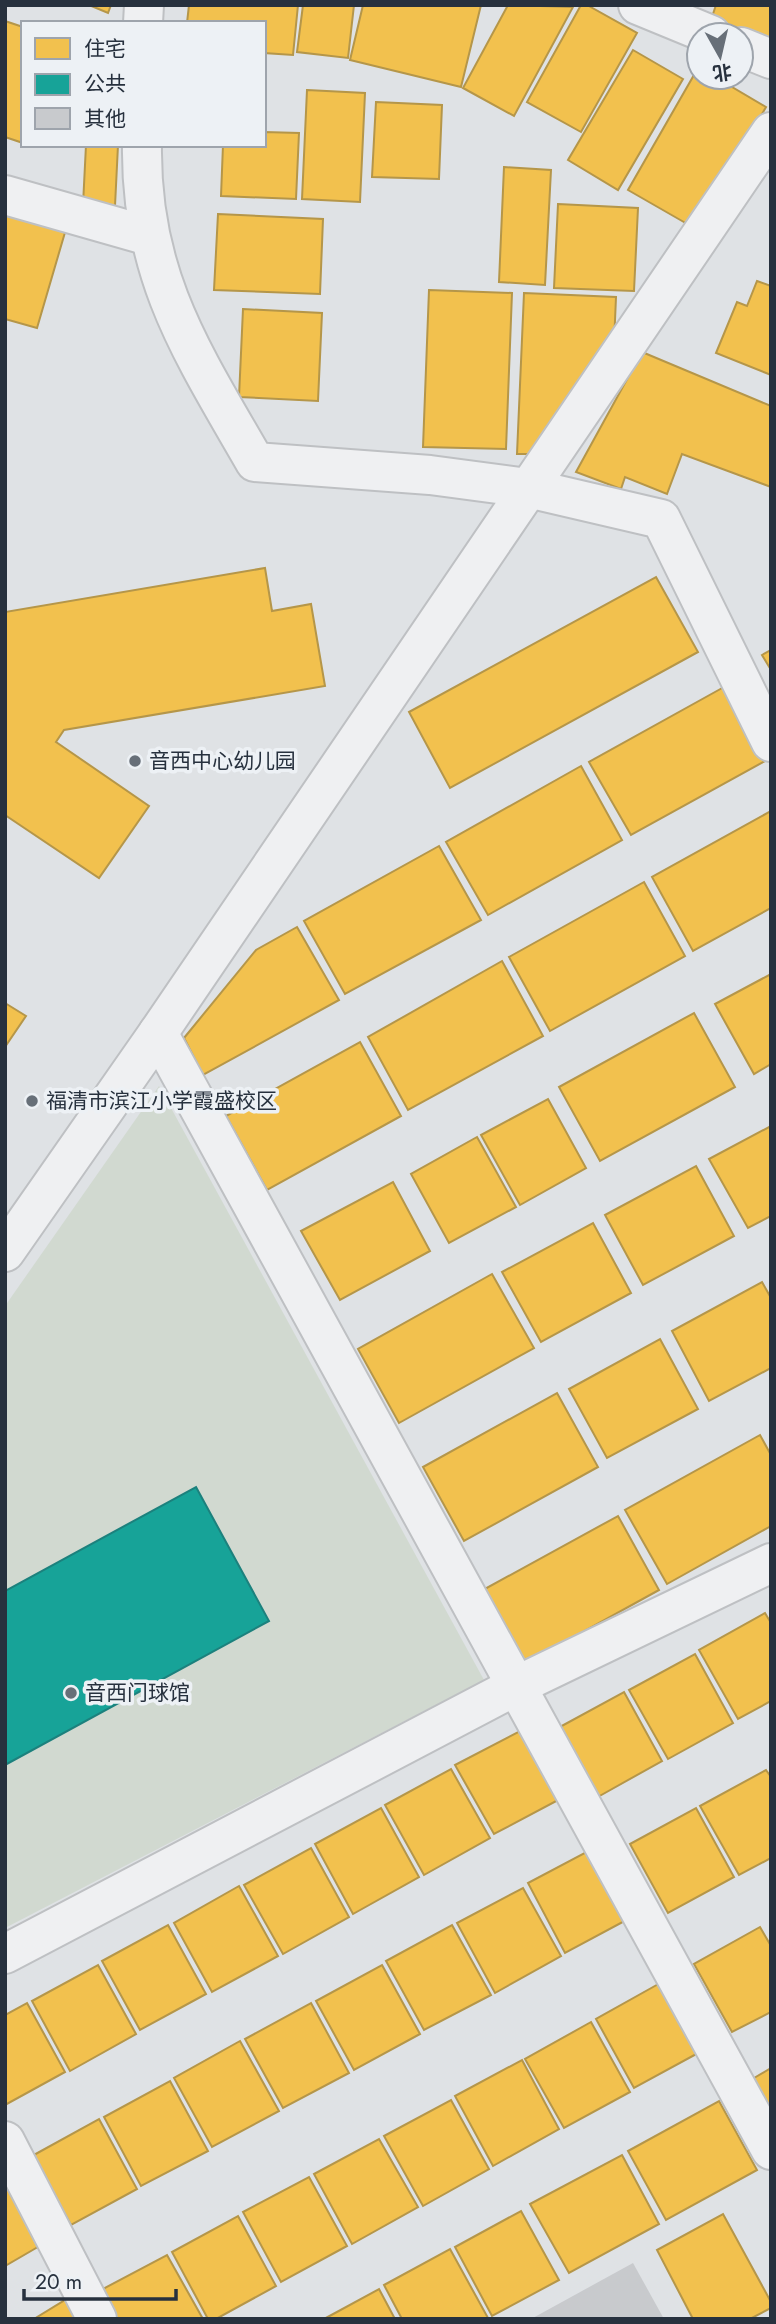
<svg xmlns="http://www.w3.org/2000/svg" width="776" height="2324" viewBox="0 0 776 2324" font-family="Jost,'Noto Sans SC',sans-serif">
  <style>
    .green { fill: #d1d9d0 }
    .homes { fill: #f2c14e; stroke: #b59649; stroke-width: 2 }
    .public { fill: #17a398; stroke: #1c817d; stroke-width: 2 }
    .building { fill: #c8cacd }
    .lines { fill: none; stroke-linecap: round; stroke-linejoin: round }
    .minor-casing { stroke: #bec0c3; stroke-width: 42 }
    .minor { stroke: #eff0f2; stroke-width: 38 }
    .poi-dot { fill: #676f78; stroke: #edf1f5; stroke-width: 2.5 }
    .labels { text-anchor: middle; stroke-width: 7; stroke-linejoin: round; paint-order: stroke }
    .poi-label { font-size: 21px; fill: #27313e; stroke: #edf1f5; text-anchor: start }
  </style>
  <rect width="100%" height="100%" fill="#dfe2e5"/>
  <path class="green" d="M159,1086L484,1680L5,1928V1306Z"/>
  <g class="homes">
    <path d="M89,5H111L108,13Z"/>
    <path d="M189,5H298L293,55L264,53V23H187Z"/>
    <path d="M303,5H354L348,58L297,52Z"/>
    <path d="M363,5H481L461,87L350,60Z"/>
    <path d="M508,5L573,7L514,116L463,88Z"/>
    <path d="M581,5H587L637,33L581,132L527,102Z"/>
    <path d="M716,5H771V47L709,26Z"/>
    <path d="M5,21L23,27V143L5,137Z"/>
    <path d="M633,50L683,79L618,190L568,160Z"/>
    <path d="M698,68L699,77H715L766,107L696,229L628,190Z"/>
    <path d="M307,90L365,93L360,202L302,199Z"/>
    <path d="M376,102L442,105L439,179L372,177Z"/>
    <path d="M264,132L299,133L296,199L221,196L223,145H264Z"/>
    <path d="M86,145H118L115,206L83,205Z"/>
    <path d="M504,167L551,170L545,285L499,282Z"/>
    <path d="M558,204L638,208L634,291L554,288Z"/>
    <path d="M5,212L66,229L37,328L5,319Z"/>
    <path d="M218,214L323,219L320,294L214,290Z"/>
    <path d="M757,281L771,286V375L716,353L737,302L747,306Z"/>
    <path d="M429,290L512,293L506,449L423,447Z"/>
    <path d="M524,293L616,297L614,344L540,454H517Z"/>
    <path d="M243,309L322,313L318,401L239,397Z"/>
    <path d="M642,352L771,406V487L682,454L667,494L625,477L621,489L576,472Z"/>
    <path d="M265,568L272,611L311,604L325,686L64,730L56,742L149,806L99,878L5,815V612Z"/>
    <path d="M656,577L698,652L450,788L409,712Z"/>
    <path d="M771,650V670L762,655Z"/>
    <path d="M724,687L765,761L631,835L589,762Z"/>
    <path d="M581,766L622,840L488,915L446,842Z"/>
    <path d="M771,811V908L693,951L652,877Z"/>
    <path d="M439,846L481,920L345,994L304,921Z"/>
    <path d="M644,882L685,956L550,1031L509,957Z"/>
    <path d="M297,927L339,1000L203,1075L184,1038L256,950Z"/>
    <path d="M502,961L543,1036L408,1110L368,1037Z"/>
    <path d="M771,974V1064L754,1074L715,1004Z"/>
    <path d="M5,1003L26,1016L5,1047Z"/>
    <path d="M694,1013L735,1087L600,1161L559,1087Z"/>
    <path d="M360,1042L401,1116L267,1190L226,1116Z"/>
    <path d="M548,1099L586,1168L520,1205L481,1135Z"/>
    <path d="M771,1126V1216L748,1228L709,1159Z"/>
    <path d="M477,1137L516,1207L449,1243L411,1174Z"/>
    <path d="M696,1166L734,1236L643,1285L605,1215Z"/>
    <path d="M393,1182L430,1251L340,1300L301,1231Z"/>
    <path d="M593,1223L631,1293L541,1342L502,1272Z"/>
    <path d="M492,1274L534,1348L399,1423L358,1349Z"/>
    <path d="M762,1282L771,1298V1368L709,1401L672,1331Z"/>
    <path d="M660,1339L698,1409L607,1458L569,1389Z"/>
    <path d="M557,1393L598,1467L464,1541L423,1467Z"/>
    <path d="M760,1435L771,1455V1526L667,1584L625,1510Z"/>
    <path d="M618,1516L659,1590L525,1664L483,1590Z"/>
    <path d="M765,1613L771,1623V1701L738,1719L699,1650Z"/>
    <path d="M695,1654L733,1723L668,1759L629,1690Z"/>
    <path d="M624,1692L662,1761L596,1798L558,1728Z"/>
    <path d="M522,1730L560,1799L494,1834L455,1765Z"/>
    <path d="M451,1769L490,1838L424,1875L385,1805Z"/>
    <path d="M766,1770L771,1777V1858L739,1875L700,1806Z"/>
    <path d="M381,1808L419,1877L353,1914L315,1844Z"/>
    <path d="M696,1808L734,1877L668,1913L630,1844Z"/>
    <path d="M311,1848L349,1917L283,1954L244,1885Z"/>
    <path d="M594,1848L632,1917L565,1953L528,1883Z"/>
    <path d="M239,1886L278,1956L212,1992L174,1923Z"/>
    <path d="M523,1888L561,1956L495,1993L457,1923Z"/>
    <path d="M168,1925L206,1994L140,2030L102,1961Z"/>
    <path d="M452,1925L491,1995L424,2030L386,1961Z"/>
    <path d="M760,1927L771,1946V2012L732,2032L694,1964Z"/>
    <path d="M98,1965L136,2034L70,2071L32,2001Z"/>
    <path d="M382,1965L420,2034L354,2070L316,2001Z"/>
    <path d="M662,1982L700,2052L634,2088L596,2019Z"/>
    <path d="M27,2003L65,2072L5,2105V2015Z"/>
    <path d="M311,2003L349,2073L283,2108L245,2039Z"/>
    <path d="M591,2022L630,2092L564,2128L525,2059Z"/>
    <path d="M240,2041L279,2111L212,2147L174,2078Z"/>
    <path d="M522,2060L559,2129L493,2166L455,2096Z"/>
    <path d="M771,2068V2119L749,2081Z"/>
    <path d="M170,2081L208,2151L141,2186L104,2117Z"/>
    <path d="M451,2100L489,2169L423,2206L384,2136Z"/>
    <path d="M719,2101L757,2170L666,2220L628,2151Z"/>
    <path d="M99,2119L137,2189L71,2225L32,2156Z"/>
    <path d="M379,2139L418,2207L352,2244L314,2174Z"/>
    <path d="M622,2155L659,2224L569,2273L530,2204Z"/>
    <path d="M309,2177L347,2246L281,2282L243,2212Z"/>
    <path d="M5,2180L43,2244L5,2266Z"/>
    <path d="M521,2211L559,2280L492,2316L455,2247Z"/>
    <path d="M723,2214L771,2302V2308L750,2319H693L657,2250Z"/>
    <path d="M238,2216L276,2286L216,2319H208L172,2252Z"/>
    <path d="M450,2249L488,2318L402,2319L384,2285Z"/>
    <path d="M167,2255L203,2319H117L101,2290Z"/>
    <path d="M379,2289L395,2319H324Z"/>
    <path d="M70,2297L83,2319H34Z"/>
  </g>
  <path class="public" d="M196,1487L269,1621L5,1765V1591Z"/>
  <path class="building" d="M633,2263L664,2319H531Z"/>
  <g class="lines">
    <g class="minor-casing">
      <g id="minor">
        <path d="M638,5L711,35"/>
        <path d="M143,23L144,5"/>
        <path d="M741,47L771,59"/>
        <path d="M142,145C140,276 193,354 255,462L430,475L528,488L661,519L771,742"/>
        <path d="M5,195L149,236"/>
        <path d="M158,1033L771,2150"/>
        <path d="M5,1252L158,1033L771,132"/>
        <path d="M5,1954L516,1686L771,1563"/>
        <path d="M5,2141L97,2319"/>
      </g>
    </g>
    <use href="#minor" class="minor"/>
  </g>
  <g class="poi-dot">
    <circle cx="135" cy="761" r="7"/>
    <circle cx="32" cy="1101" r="7"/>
    <circle cx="71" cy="1693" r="7"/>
  </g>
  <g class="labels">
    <g class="poi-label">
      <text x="149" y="768">音西中心幼儿园</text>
      <text x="46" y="1108">福清市滨江小学霞盛校区</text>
      <text x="85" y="1700">音西门球馆</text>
    </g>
  </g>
  <rect width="776" height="2324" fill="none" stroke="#27313e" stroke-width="14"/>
  <rect x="21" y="21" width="245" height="126" fill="#edf1f5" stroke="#9ea4ac" stroke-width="2"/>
  <rect x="35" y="38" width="35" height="21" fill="#f2c14e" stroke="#9ea4ac" stroke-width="2"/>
  <text x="84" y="56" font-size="21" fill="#27313e">住宅</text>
  <rect x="35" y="74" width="35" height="21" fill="#17a398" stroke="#9ea4ac" stroke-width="2"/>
  <text x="84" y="91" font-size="21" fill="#27313e">公共</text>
  <rect x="35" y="108" width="35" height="21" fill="#c8cacd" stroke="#9ea4ac" stroke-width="2"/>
  <text x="84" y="126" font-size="21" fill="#27313e">其他</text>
  <g transform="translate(720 56) rotate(172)"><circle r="33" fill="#edf1f5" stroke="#9ea4ac" stroke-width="2"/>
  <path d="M0-5L12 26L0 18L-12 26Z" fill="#676f78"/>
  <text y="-10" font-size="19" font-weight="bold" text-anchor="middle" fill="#27313e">北</text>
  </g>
  <path d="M24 2289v10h152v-10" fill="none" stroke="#27313e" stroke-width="3.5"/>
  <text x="35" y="2289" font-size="21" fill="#27313e" stroke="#edf1f5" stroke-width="5" paint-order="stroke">20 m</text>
</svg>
